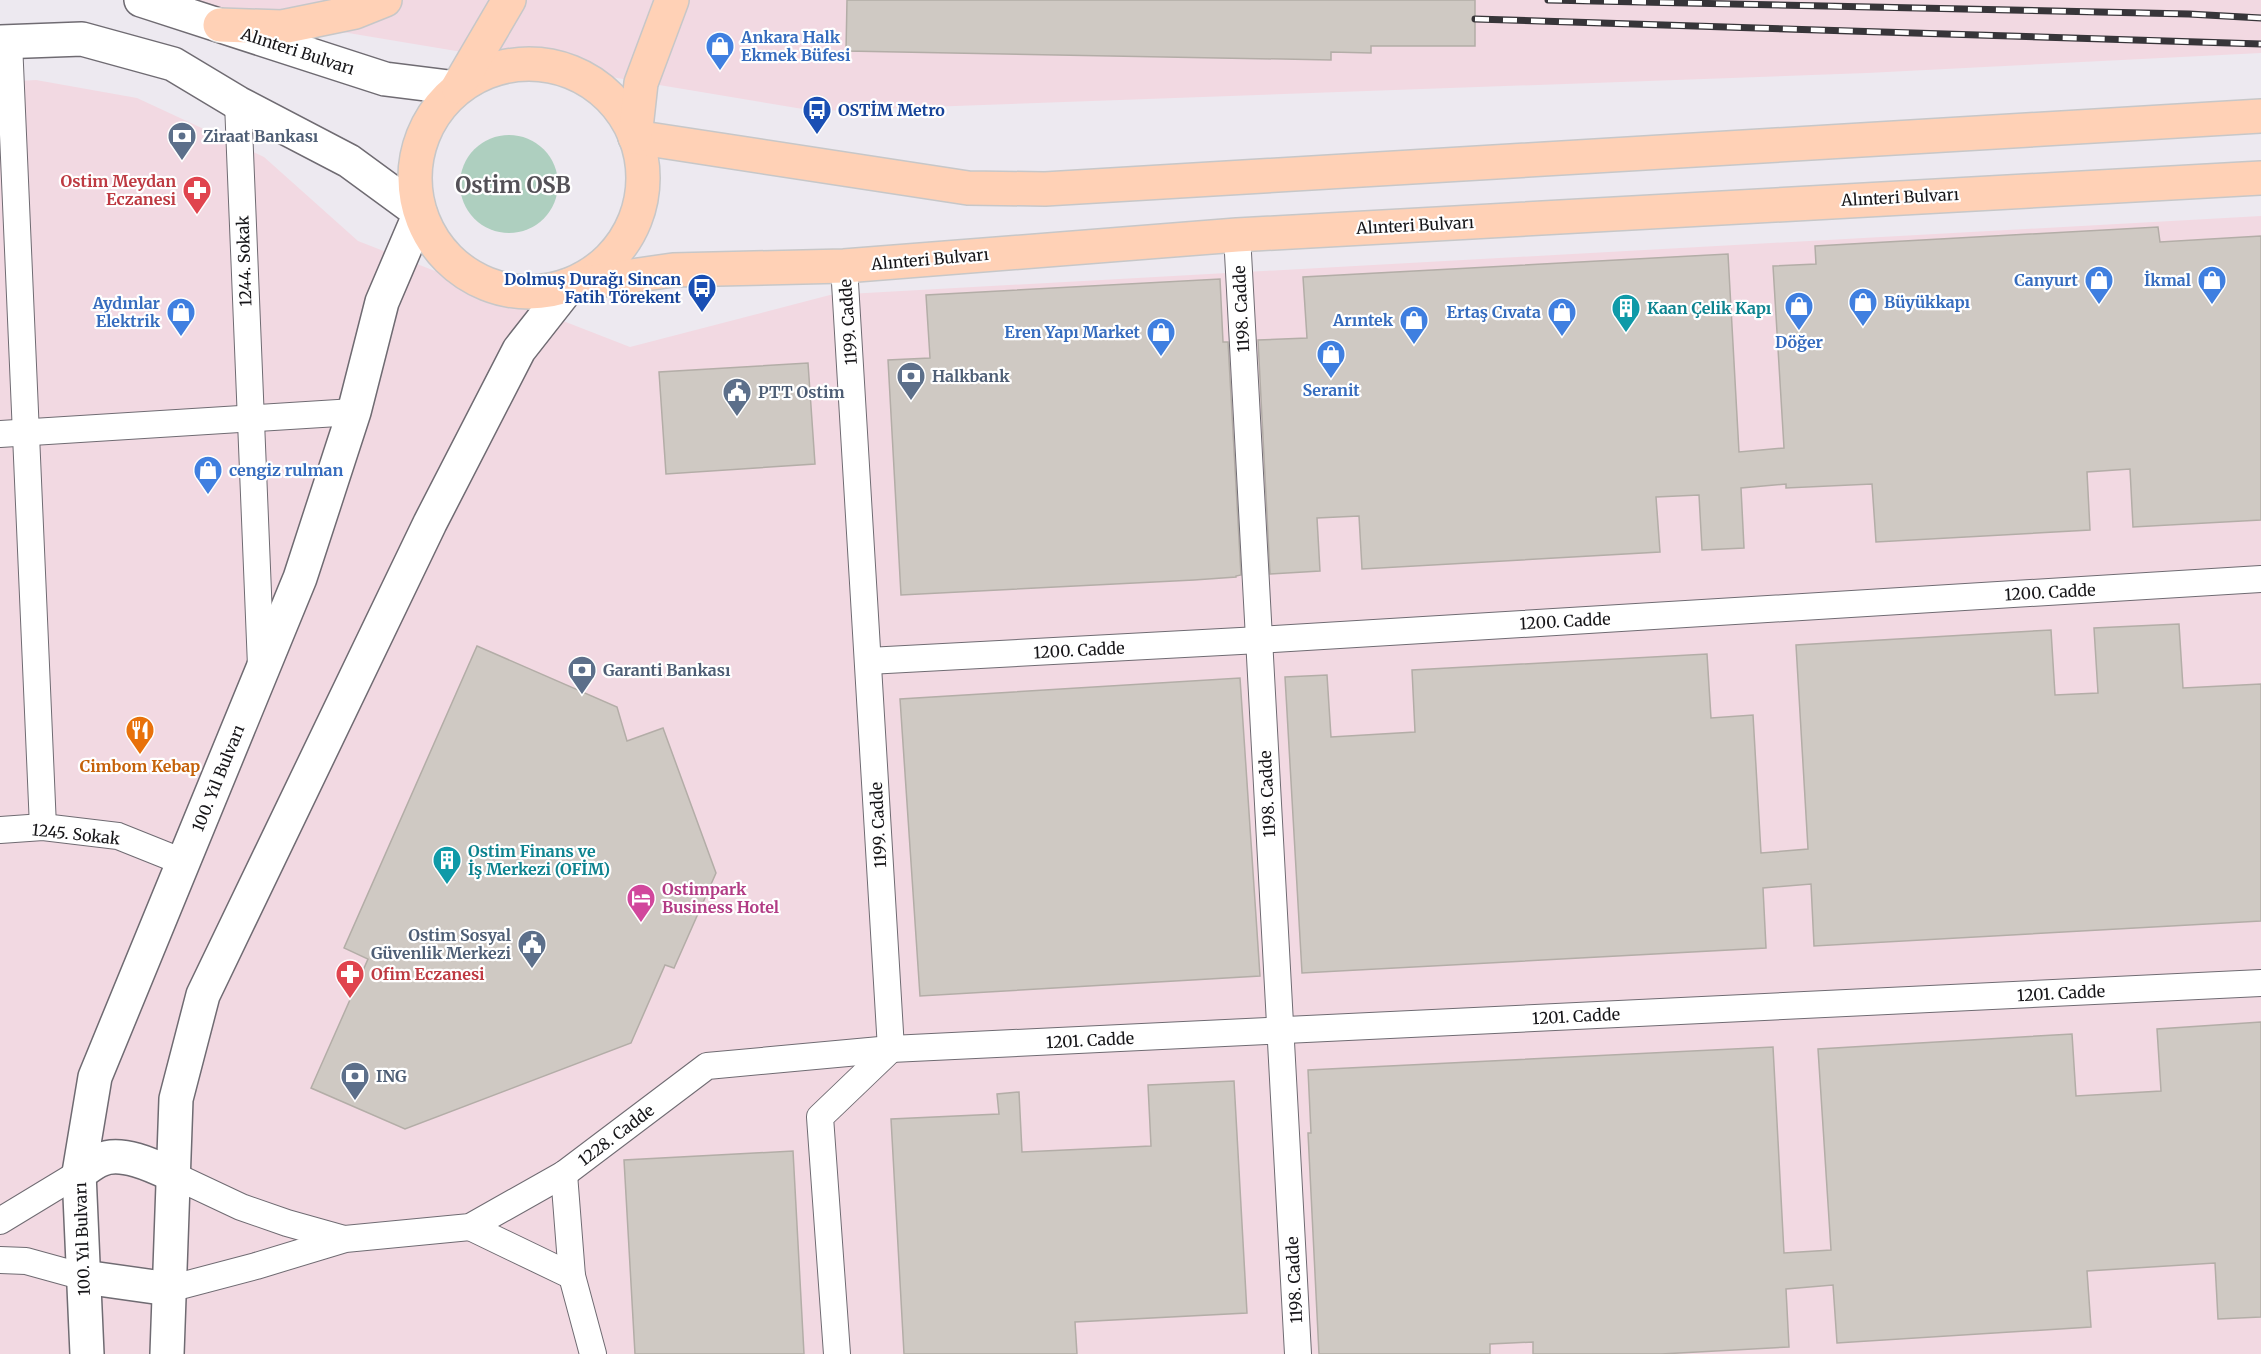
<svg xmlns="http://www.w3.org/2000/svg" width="2261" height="1354" viewBox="0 0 2261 1354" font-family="Merriweather,serif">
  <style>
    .industrial { fill: #f2d9e2 }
    .green { fill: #aecfbf }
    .building { fill: #cfc9c3; stroke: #b3ada7; stroke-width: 1.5 }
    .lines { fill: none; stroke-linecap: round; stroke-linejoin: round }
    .minor-casing { stroke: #6f6b72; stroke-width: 28 }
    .secondary-casing { stroke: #6f6b72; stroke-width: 36 }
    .primary-casing { stroke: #c7c7c8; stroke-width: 36 }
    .minor { stroke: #fff; stroke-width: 26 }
    .secondary { stroke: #fff; stroke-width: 33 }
    .primary { stroke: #ffd1b6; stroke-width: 33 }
    .rail-casing { stroke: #373539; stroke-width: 7 }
    .rail { stroke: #fff; stroke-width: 4.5; stroke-dasharray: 14; stroke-linecap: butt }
    .labels { text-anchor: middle; stroke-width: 4.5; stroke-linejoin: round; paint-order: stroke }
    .shop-label { font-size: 16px; font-weight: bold; fill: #366cbe; stroke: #fff; text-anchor: end }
    .street-label { font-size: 16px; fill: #161518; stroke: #fff }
    .transit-label { font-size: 16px; font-weight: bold; fill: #164399; stroke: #fff; text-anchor: start }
    .service-label { font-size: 16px; font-weight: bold; fill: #4e5e75; stroke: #fff; text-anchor: start }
    .health-label { font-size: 16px; font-weight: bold; fill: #be3a42; stroke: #fff; text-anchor: end }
    .culture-label { font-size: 16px; font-weight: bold; fill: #0d838f; stroke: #fff; text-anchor: start }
    .food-label { font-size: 16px; font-weight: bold; fill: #c56008; stroke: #fff }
    .hotel-label { font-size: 16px; font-weight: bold; fill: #b23c85; stroke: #fff; text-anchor: start }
    .district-label { font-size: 22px; font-weight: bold; fill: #545157; stroke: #fff }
  </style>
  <rect width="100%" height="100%" fill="#ede9f0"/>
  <g class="industrial">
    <path d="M151,0H2261V53L1867,73L815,111Z"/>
    <path d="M36,80L137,98L264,157L358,241L630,347L830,295L2261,216V1354H0V82Z"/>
  </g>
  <circle class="green" cx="509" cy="184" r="49"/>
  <g class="building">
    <path d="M847,0H1475V46H1371V53L1331,52V60L846,51Z"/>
    <path d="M2158,227L2160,242L2261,236V520L2133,527L2130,469L2087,472L2090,530L1876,542L1872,484L1786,488V484L1741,488L1744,548L1702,550L1699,495L1656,497L1660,552L1362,569L1359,516L1317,518L1320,571L1270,574L1258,340L1307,338L1303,277L1728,254L1739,452L1784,448L1773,266L1816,264L1815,246Z"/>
    <path d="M1220,279L1223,342H1228L1241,575L1236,576V577L1194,580L901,595L888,360L930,358L926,295Z"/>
    <path d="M808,363L815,464L666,474L659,372Z"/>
    <path d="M2179,624L2183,688L2261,684V921L1814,946L1811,884L1763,888L1766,948L1302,973L1285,677L1327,675L1331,737L1415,732L1412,670L1707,654L1711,718L1753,715L1761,853L1808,849L1796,645L2051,630L2055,695L2098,693L2094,628Z"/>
    <path d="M477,646L617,707L627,741L663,728L716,873L674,968L665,965L631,1043L405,1129L311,1088L368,959L344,948Z"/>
    <path d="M1240,678L1260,976L920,996L900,699Z"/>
    <path d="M2261,1022V1317L2218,1319L2215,1263L2087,1271L2091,1327L1837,1343L1833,1285L1786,1289L1789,1347L1661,1354H1533V1342L1490,1344V1354H1319L1308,1133H1311L1308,1070L1773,1047L1784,1253L1831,1250L1818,1049L2072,1034L2076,1096L2161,1091L2157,1029Z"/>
    <path d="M1234,1081L1247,1313L1075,1322L1077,1354H904L891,1119L999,1114L997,1094L1019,1092L1022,1152L1151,1146L1148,1085Z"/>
    <path d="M793,1151L804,1354H635L624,1160Z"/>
  </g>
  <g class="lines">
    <g class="minor-casing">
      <g id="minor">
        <path d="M9,42L43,827"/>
        <path d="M238,103L261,666"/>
        <path d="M1237,235L1298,1354"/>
        <path d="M0,434L354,412"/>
        <path d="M868,661L1259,640L2261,579"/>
        <path d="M0,830L43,827L118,836L183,862"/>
        <path d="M564,1174L572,1276L593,1354"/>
        <path d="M173,1175L241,1207L287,1223L344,1239"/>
        <path d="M0,1221L79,1173"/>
        <path d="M470,1227L572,1276"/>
        <path d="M0,1260L26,1261L84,1277"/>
        <path d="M169,1289L256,1266L345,1239L470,1227L564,1174L707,1066L891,1049L2261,983"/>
        <path d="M837,1354L820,1117L891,1049L844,266"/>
      </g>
    </g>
    <g class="secondary-casing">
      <g id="secondary">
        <path d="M141,0L385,79L457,88"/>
        <path d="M0,42L82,39L173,64L238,103L349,161L420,213L382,302L354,412L300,578L95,1077L79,1173L87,1354"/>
        <path d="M79,1173C86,1169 93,1163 100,1160C121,1150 154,1166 173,1175"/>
        <path d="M84,1277L169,1289"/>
        <path d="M167,1354L176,1099L203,995L430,523L519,350L570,285"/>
      </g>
    </g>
    <g class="primary-casing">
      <g id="primary">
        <path d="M220,25L282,27L355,12L385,0"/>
        <circle cx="529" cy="178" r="114"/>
        <path d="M458,87L509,0"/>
        <path d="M635,137L968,188L1045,189L2261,116"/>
        <path d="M635,137L641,83L672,0"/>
        <path d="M570,285L673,270L844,266L1237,235L2261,178"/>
      </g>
    </g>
    <use href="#minor" class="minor"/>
    <use href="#secondary" class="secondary"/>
    <use href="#primary" class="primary"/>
    <g class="rail-casing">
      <g id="rail">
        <path d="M1548,0L2189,14L2261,18"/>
        <path d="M1475,19L2261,44"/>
      </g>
    </g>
    <use href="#rail" class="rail"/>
  </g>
  <defs>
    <g id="shop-pin" transform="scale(1.5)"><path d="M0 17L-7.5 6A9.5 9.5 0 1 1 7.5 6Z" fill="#3f7fe0" stroke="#fff"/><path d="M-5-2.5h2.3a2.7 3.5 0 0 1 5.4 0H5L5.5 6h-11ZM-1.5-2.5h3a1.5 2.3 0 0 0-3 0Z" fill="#fff"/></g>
    <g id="bus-pin" transform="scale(1.5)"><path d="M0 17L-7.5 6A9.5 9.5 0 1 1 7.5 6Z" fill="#1a4fb4" stroke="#fff"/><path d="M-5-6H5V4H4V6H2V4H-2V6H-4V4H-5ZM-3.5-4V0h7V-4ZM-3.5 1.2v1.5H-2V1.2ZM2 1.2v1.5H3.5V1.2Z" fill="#fff"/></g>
    <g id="bank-pin" transform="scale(1.5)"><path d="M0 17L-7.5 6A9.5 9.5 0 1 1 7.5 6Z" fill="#5c6f8a" stroke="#fff"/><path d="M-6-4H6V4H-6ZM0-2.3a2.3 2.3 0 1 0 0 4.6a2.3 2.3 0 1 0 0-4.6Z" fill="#fff"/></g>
    <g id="pharmacy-pin" transform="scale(1.5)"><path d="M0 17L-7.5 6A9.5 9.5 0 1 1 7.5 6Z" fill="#e0444e" stroke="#fff"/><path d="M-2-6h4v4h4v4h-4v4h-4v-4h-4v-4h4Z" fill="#fff"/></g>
    <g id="building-pin" transform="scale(1.5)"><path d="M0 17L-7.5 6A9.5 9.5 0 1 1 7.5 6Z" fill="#0f9aa8" stroke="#fff"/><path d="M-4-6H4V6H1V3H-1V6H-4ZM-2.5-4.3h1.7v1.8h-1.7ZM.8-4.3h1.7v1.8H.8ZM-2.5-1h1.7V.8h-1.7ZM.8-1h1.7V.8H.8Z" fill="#fff"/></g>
    <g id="civic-pin" transform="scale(1.5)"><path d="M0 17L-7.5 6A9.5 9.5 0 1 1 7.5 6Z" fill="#5c6f8a" stroke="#fff"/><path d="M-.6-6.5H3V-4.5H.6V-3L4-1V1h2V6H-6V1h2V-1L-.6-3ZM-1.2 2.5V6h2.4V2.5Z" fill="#fff"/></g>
    <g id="restaurant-pin" transform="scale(1.5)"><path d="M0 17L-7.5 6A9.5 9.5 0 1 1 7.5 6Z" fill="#e8710a" stroke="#fff"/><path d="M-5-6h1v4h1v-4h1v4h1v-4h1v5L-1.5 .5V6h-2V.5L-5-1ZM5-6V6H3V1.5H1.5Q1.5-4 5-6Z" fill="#fff"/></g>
    <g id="hotel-pin" transform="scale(1.5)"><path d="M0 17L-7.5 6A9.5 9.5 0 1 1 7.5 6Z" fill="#d1479c" stroke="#fff"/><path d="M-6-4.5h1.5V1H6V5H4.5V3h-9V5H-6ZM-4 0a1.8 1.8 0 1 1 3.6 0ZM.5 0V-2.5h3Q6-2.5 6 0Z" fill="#fff"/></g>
  </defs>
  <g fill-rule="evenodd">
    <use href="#shop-pin" x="720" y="46"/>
    <use href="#bus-pin" x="817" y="110"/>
    <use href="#bank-pin" x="182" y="136"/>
    <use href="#pharmacy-pin" x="197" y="190"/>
    <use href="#shop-pin" x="2099" y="280"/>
    <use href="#shop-pin" x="2212" y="280"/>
    <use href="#bus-pin" x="702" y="288"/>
    <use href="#shop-pin" x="1863" y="302"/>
    <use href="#shop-pin" x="1799" y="306"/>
    <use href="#building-pin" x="1626" y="308"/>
    <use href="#shop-pin" x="181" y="312"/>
    <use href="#shop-pin" x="1562" y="312"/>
    <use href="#shop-pin" x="1414" y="320"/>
    <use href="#shop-pin" x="1161" y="332"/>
    <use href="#shop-pin" x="1331" y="354"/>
    <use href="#bank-pin" x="911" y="376"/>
    <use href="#civic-pin" x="737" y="392"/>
    <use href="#shop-pin" x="208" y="470"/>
    <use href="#bank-pin" x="582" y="670"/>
    <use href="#restaurant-pin" x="140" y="730"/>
    <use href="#building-pin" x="447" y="860"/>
    <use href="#hotel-pin" x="641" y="898"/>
    <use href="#civic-pin" x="532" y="944"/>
    <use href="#pharmacy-pin" x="350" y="974"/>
    <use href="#bank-pin" x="355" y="1076"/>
  </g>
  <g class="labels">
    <g class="shop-label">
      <text x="741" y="43" text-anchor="start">Ankara Halk<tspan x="741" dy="18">Ekmek Büfesi</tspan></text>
      <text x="2078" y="286">Canyurt</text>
      <text x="2191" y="286">İkmal</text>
      <text x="1884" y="308" text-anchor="start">Büyükkapı</text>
      <text x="160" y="309">Aydınlar<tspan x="160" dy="18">Elektrik</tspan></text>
      <text x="1541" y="318">Ertaş Cıvata</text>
      <text x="1393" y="326">Arıntek</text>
      <text x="1140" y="338">Eren Yapı Market</text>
      <text x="1799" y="348" text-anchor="middle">Döğer</text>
      <text x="1331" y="396" text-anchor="middle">Seranit</text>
      <text x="229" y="476" text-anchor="start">cengiz rulman</text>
    </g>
    <g class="street-label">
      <text transform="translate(298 51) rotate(18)" y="6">Alınteri Bulvarı</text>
      <text transform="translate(1900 197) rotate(-3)" y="6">Alınteri Bulvarı</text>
      <text transform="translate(1415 225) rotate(-3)" y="6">Alınteri Bulvarı</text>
      <text transform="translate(930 259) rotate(-5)" y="6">Alınteri Bulvarı</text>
      <text transform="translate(244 261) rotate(-92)" y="6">1244. Sokak</text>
      <text transform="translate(1241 309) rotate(-93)" y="6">1198. Cadde</text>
      <text transform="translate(848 322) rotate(-94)" y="6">1199. Cadde</text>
      <text transform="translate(2050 592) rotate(-3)" y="6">1200. Cadde</text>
      <text transform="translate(1565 621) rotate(-3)" y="6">1200. Cadde</text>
      <text transform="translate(1079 650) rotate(-3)" y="6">1200. Cadde</text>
      <text transform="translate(218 778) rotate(-68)" y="6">100. Yıl Bulvarı</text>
      <text transform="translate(1267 794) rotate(-93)" y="6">1198. Cadde</text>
      <text transform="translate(878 825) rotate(-93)" y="6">1199. Cadde</text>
      <text transform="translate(76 834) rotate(6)" y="6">1245. Sokak</text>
      <text transform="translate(2061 993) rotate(-3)" y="6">1201. Cadde</text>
      <text transform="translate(1576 1016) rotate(-3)" y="6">1201. Cadde</text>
      <text transform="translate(1090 1040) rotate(-3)" y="6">1201. Cadde</text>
      <text transform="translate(616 1135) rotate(-37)" y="6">1228. Cadde</text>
      <text transform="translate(82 1239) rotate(-92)" y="6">100. Yıl Bulvarı</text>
      <text transform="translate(1294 1280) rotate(-93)" y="6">1198. Cadde</text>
    </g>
    <g class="transit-label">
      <text x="838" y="116">OSTİM Metro</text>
      <text x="681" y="285" text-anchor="end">Dolmuş Durağı Sincan<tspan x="681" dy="18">Fatih Törekent</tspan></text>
    </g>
    <g class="service-label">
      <text x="203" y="142">Ziraat Bankası</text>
      <text x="932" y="382">Halkbank</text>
      <text x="758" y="398">PTT Ostim</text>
      <text x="603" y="676">Garanti Bankası</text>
      <text x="511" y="941" text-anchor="end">Ostim Sosyal<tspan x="511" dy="18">Güvenlik Merkezi</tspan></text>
      <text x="376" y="1082">ING</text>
    </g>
    <g class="health-label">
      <text x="176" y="187">Ostim Meydan<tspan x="176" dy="18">Eczanesi</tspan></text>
      <text x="371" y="980" text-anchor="start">Ofim Eczanesi</text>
    </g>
    <g class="culture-label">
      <text x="1647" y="314">Kaan Çelik Kapı</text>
      <text x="468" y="857">Ostim Finans ve<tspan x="468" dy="18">İş Merkezi (OFİM)</tspan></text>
    </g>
    <g class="food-label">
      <text x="140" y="772">Cimbom Kebap</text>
    </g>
    <g class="hotel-label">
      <text x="662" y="895">Ostimpark<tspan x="662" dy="18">Business Hotel</tspan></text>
    </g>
    <g class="district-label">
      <text x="513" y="193">Ostim OSB</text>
    </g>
  </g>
</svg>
